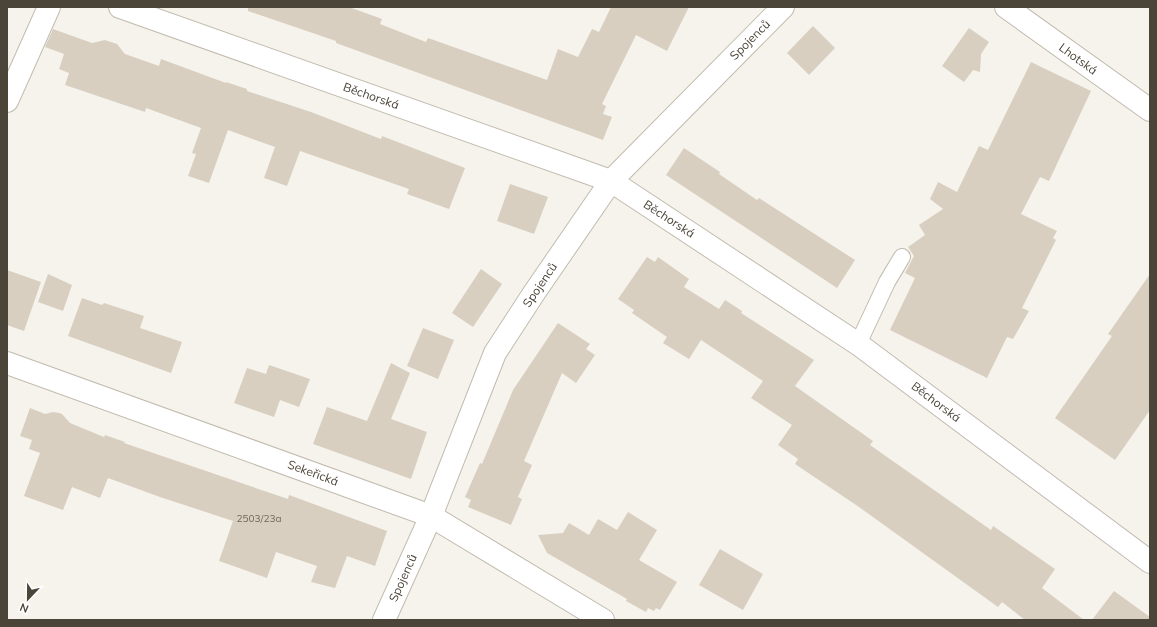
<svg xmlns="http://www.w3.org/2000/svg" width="1157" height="627" viewBox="0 0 1157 627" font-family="Mulish,sans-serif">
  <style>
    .building { fill: #d8cfc1 }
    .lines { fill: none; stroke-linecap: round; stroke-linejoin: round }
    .lane-casing { stroke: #c2bbae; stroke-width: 18 }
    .street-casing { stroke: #c2bbae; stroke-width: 24 }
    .lane { stroke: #fff; stroke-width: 16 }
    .street { stroke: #fff; stroke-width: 22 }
    .labels { text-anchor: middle; stroke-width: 3; stroke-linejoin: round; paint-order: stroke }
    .number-label { font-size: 10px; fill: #6e675b }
    .street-label { font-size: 12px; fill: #4b4439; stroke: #fff }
  </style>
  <rect width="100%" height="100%" fill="#f6f3ec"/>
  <g class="building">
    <path d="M248,7H349L382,19L380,24L426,42L428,38L547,80L558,49L578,57L592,29L599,32L611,7H689L667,51L636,35L602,104L606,106L603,114L612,117L603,140L336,43V41L248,11Z"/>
    <path d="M813,26L835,48L809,75L787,53Z"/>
    <path d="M969,28L989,42L981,54L980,72L973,70L964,82L942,66Z"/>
    <path d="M53,29L92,43L105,40L117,44L125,54L159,66L161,59L226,83V82L247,89V91L311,112L381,139L382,136L465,168L449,209L407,194L409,189L300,151L287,186L264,178L275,147L228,130L209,183L188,176L196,154L192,153L201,128L146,108L145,112L65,85L69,73L59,69L64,54L45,47Z"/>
    <path d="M1031,62L1091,91L1049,181L1040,177L1021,214L1057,231L1053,238L1056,240L1022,308L1029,311L1013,339L1007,337L987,378L890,330L915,278L905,273L914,256L908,247L925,235L919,225L943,209L930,199L938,182L957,192L979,146L988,150Z"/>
    <path d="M684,148L720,172L719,174L757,200L759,198L855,260L837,288L666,175Z"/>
    <path d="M510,184L548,197L534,234L497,221Z"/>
    <path d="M647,257L655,262L658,257L689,279L684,287L719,309L725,300L742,311L741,313L814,360L795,386L873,441L870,445L991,530L993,526L1055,569L1042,588L1084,620H1025L1002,602L998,607L859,507L795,464L798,459L778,445L792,425L751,398L763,381L701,340L689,359L663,343L667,337L632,313L634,310L618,299Z"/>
    <path d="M481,269L502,284L473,327L452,313Z"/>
    <path d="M7,270L41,282L24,331L7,325Z"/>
    <path d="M48,274L72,285L63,311L38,302Z"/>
    <path d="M1150,274V410L1115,460L1055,418L1112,336L1108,334Z"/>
    <path d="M82,298L102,305L104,303L144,316L140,328L182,342L171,373L68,336Z"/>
    <path d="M558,323L590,344L586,349L595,355L576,383L562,373L524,461L532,465L518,497L522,499L511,525L468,507L471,500L465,497L480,463L482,464L513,390Z"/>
    <path d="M423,328L454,340L438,379L407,366Z"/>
    <path d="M391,363L410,373L391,419L427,432L411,479L313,444L327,407L367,421Z"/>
    <path d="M269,365L310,379L299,407L280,400L274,417L234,403L247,368L266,374Z"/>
    <path d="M30,408L45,414L53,412L59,413L62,414L70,423L104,437L105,435L125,442L124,443L288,499L289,495L387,531L375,566L347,556L335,588L311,582L317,566L276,552L267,578L219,561L233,521L160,497L108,478L100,498L72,487L63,510L24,496L40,453L29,449L32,440L20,436Z"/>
    <path d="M628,512L657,530L639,560L677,582L660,610L656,608L654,611L648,608L646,612L626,601L627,599L547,553L538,535L563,533L569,523L589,535L598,519L617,530Z"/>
    <path d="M720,549L763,574L743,610L699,585Z"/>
    <path d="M1114,591L1150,617V620H1092Z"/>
  </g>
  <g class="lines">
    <g class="lane-casing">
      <path id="lane" d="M858,344L887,282L902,257"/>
    </g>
    <g class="street-casing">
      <g id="street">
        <path d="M120,7L611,181L858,344L1150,562"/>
        <path d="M1006,7L1150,110"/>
        <path d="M7,101L49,7"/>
        <path d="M7,363L431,516L603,620"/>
        <path d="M384,620L431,516L495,353L534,293L611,181L783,7"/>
      </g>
    </g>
    <use href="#lane" class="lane"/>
    <use href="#street" class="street"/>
  </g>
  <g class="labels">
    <g class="number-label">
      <text x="259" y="522">2503/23a</text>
    </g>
    <g class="street-label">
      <text transform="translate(750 40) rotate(-45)" y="4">Spojenců</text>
      <text transform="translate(1078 59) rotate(36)" y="4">Lhotská</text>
      <text transform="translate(371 96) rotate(19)" y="4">Běchorská</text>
      <text transform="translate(669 219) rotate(33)" y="4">Běchorská</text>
      <text transform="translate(540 285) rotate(-56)" y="4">Spojenců</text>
      <text transform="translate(936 402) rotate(37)" y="4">Běchorská</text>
      <text transform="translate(313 473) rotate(20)" y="4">Sekeřická</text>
      <text transform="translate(403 578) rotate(-66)" y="4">Spojenců</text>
    </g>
  </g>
  <rect width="1157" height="627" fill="none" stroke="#4b4439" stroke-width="16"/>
  <g transform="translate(28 599) rotate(202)" stroke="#ffffff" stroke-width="3" paint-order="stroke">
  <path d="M0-3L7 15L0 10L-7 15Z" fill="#4b4439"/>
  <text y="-6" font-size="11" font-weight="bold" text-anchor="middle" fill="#4b4439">N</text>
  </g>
</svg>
